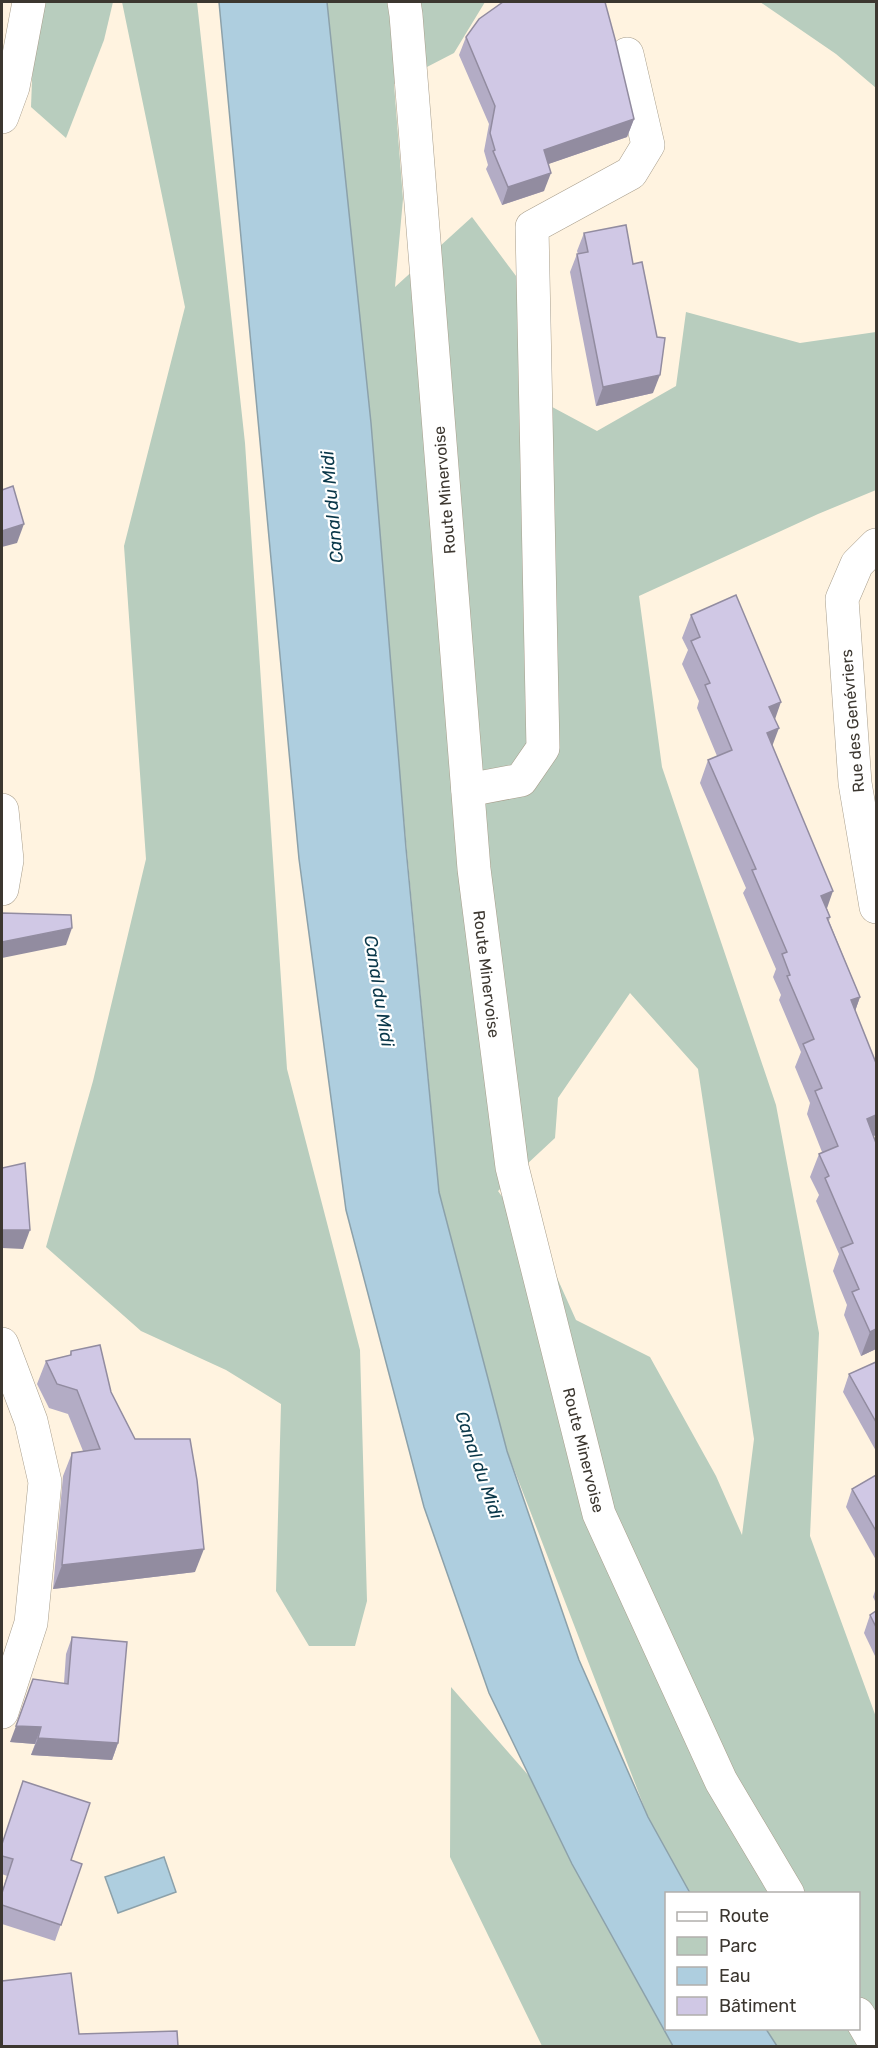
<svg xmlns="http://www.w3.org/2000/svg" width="878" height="2048" viewBox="0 0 878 2048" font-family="Rubik,sans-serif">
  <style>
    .green { fill: #b8cdbe; fill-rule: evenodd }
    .water { fill: #aecedf; stroke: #8ca1aa; stroke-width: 1.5 }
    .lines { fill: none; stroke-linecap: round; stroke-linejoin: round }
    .minor-casing { stroke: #a89e8c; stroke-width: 34 }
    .major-casing { stroke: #a89e8c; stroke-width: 34 }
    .minor { stroke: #fff; stroke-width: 33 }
    .major { stroke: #fff; stroke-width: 33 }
    .wall { fill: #b3acc5 }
    .shaded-wall { fill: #928ca0 }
    .building { fill: #d0c8e5; stroke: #928ca0; stroke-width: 1.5 }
    .labels { text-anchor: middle; stroke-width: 4.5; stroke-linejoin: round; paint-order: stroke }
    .street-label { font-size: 16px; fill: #3c3730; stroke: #fff }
    .water-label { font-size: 18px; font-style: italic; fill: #093749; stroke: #fff }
  </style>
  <rect width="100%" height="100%" fill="#fff3e0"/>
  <g class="green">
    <path d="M35,2H113L104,40L66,138L31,107Z"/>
    <path d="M122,2H197L245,443L287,1069L360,1350L367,1601L355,1646H309L276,1591L281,1404L226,1370L141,1331L46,1247L93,1081L146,859L124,546L185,307Z"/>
    <path d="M327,2H485L454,53L394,84L403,199L395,287L472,217L525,288L541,401L597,431L676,386L686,312L800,343L876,332V490L818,514L639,596L662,767L776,1105L819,1333L810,1536L876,1717V2046H777L766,2029L858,2028V1894L690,1893L648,1817L507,1451L439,1192ZM630,993L698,1069L754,1439L742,1535L716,1476L650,1357L576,1320L550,1262L498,1191L555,1138L558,1098Z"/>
    <path d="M760,2H876V88L836,54Z"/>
    <path d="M451,1687L529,1776L572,1864L673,2046H542L450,1857Z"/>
  </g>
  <g class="water">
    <path d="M219,2H327L371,423L406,848L439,1192L507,1451L579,1660L648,1817L690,1893L666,1894V2028L766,2029L777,2046H673L572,1864L489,1693L424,1507L346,1210L299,859Z"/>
    <path d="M164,1857L176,1892L118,1913L105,1877Z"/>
  </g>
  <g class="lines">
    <g class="minor-casing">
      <g id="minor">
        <path d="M2,117L13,87L29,2"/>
        <path d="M876,545L857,564L842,599L855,783L876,907"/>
        <path d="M468,790L521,780L543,748L532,227L631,173L648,145L627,54"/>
        <path d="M2,810L7,860L2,889"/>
        <path d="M2,1344L31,1421L45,1482L31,1623L2,1712"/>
      </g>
    </g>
    <g class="major-casing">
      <g id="major">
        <path d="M404,2L406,15L474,869L512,1167L599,1514L721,1781L788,1894"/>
        <path d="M858,2014L876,2045"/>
      </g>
    </g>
    <use href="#minor" class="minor"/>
    <use href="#major" class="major"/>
  </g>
  <g class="wall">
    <path d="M466,37L634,119L627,137L548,164L544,191L502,205L486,169L488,165L484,151L489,124L459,55Z"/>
    <path d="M584,233L653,393L596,406L570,272L577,254H578L577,251Z"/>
    <path d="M691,615L775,720L772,746L830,917L829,921L860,997L855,1011L876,1135L874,1136L876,1349L861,1356L844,1315L847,1305L833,1271L839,1254L816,1201L819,1195L810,1177L819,1154L822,1152L807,1114L810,1103L795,1067L801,1052L779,1000L781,995L773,977L776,969L743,893L746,888L700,783L708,760L717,756L697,708L699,701L682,664L688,650L682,638Z"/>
    <path d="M71,1351L111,1392L195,1572L53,1589L63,1476L72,1453L83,1451L68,1414L49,1408L37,1384L46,1361L70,1355Z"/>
    <path d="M876,1362V1451L843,1392L849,1374Z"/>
    <path d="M876,1475V1560L846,1507L852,1489Z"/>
    <path d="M876,1588V1603L873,1597Z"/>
    <path d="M876,1611V1658L864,1633L870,1615Z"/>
    <path d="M72,1637L118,1743L112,1760L31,1755L35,1744L10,1742L64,1683L66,1654Z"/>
    <path d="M2,1843L71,1860L82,1864L55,1941L2,1924V1892L7,1876L2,1874Z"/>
  </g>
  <g class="shaded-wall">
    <path d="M634,119L627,137L537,168L544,150Z"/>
    <path d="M551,173L544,191L502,205L508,187Z"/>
    <path d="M660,375L653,393L596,406L603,387Z"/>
    <path d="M24,524L17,543L2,547V531Z"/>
    <path d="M781,702L773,725L769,707Z"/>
    <path d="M779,728L770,752L767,733Z"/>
    <path d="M833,891L825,914L821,896Z"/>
    <path d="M72,928L66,945L2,958V942Z"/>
    <path d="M860,997L852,1020L851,1000Z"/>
    <path d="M876,1115V1135L858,1142L867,1119Z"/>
    <path d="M2,1230H30L23,1249L2,1248Z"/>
    <path d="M876,1329V1349L861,1356L870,1332Z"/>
    <path d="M204,1549L195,1572L53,1589L62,1565Z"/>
    <path d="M16,1726L41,1727L35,1744L10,1742Z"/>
    <path d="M38,1738L118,1743L112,1760L31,1755Z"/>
  </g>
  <g class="building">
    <path d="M503,2H605L615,39L634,119L544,150L551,173L508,187L493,151L495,150L490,133L495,106L466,37L479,19Z"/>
    <path d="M626,225L633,264L642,262L657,337L665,338L660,375L603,387L577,254L588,252L584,233Z"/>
    <path d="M13,486L24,524L2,531V490Z"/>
    <path d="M736,595L781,702L769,707L779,728L767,733L833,891L821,896L830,917L827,918L860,997L851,1000L876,1063V1115L867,1119L876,1143V1329L870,1332L852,1292L859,1289L841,1248L853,1243L825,1178L829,1176L819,1154L838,1146L815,1091L822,1088L803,1044L814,1039L787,976L790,975L782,954L787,952L752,870L756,869L708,760L732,750L705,685L710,683L691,641L700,637L691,615Z"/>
    <path d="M2,913L71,915L72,928L2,942Z"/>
    <path d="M25,1163L30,1230H2V1168Z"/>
    <path d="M100,1345L111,1392L135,1439H190L197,1480L204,1549L62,1565L72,1453L100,1449L77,1390L57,1384L46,1361L71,1355V1351Z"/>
    <path d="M876,1362V1422L849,1374Z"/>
    <path d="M876,1475V1531L852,1489Z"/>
    <path d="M876,1611V1627L870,1615Z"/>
    <path d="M72,1637L127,1642L118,1743L38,1738L41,1727L16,1726L33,1679L68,1684Z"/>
    <path d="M23,1781L90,1803L71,1860L82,1864L61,1925L2,1905V1893L13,1859L2,1856V1844Z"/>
    <path d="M71,1973L79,2034L177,2031L178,2046H2V1981Z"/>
  </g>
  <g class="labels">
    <g class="street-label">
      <text transform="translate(444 490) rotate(-95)" y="6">Route Minervoise</text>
      <text transform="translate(852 721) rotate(-95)" y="6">Rue des Genévriers</text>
      <text transform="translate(487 974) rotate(83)" y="6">Route Minervoise</text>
      <text transform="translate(584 1450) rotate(76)" y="6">Route Minervoise</text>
    </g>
    <g class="water-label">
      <text transform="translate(332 507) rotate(-95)" y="6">Canal du Midi</text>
      <text transform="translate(379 991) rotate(81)" y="6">Canal du Midi</text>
      <text transform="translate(479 1465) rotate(71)" y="6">Canal du Midi</text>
    </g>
  </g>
  <rect width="878" height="2048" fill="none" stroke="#3c3730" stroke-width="6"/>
  <rect x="665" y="1892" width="195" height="138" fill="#ffffff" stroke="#b1afac" stroke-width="1.5"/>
  <rect x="677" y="1912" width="30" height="9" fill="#ffffff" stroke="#b1afac" stroke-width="1.5"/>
  <text x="719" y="1922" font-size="18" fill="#3c3730">Route</text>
  <rect x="677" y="1937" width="30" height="18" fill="#b8cdbe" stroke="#b1afac" stroke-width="1.5"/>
  <text x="719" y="1952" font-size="18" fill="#3c3730">Parc</text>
  <rect x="677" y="1967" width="30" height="18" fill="#aecedf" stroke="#b1afac" stroke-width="1.5"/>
  <text x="719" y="1982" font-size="18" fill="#3c3730">Eau</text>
  <rect x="677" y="1997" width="30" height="18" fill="#d0c8e5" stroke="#b1afac" stroke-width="1.5"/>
  <text x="719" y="2012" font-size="18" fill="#3c3730">Bâtiment</text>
</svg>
